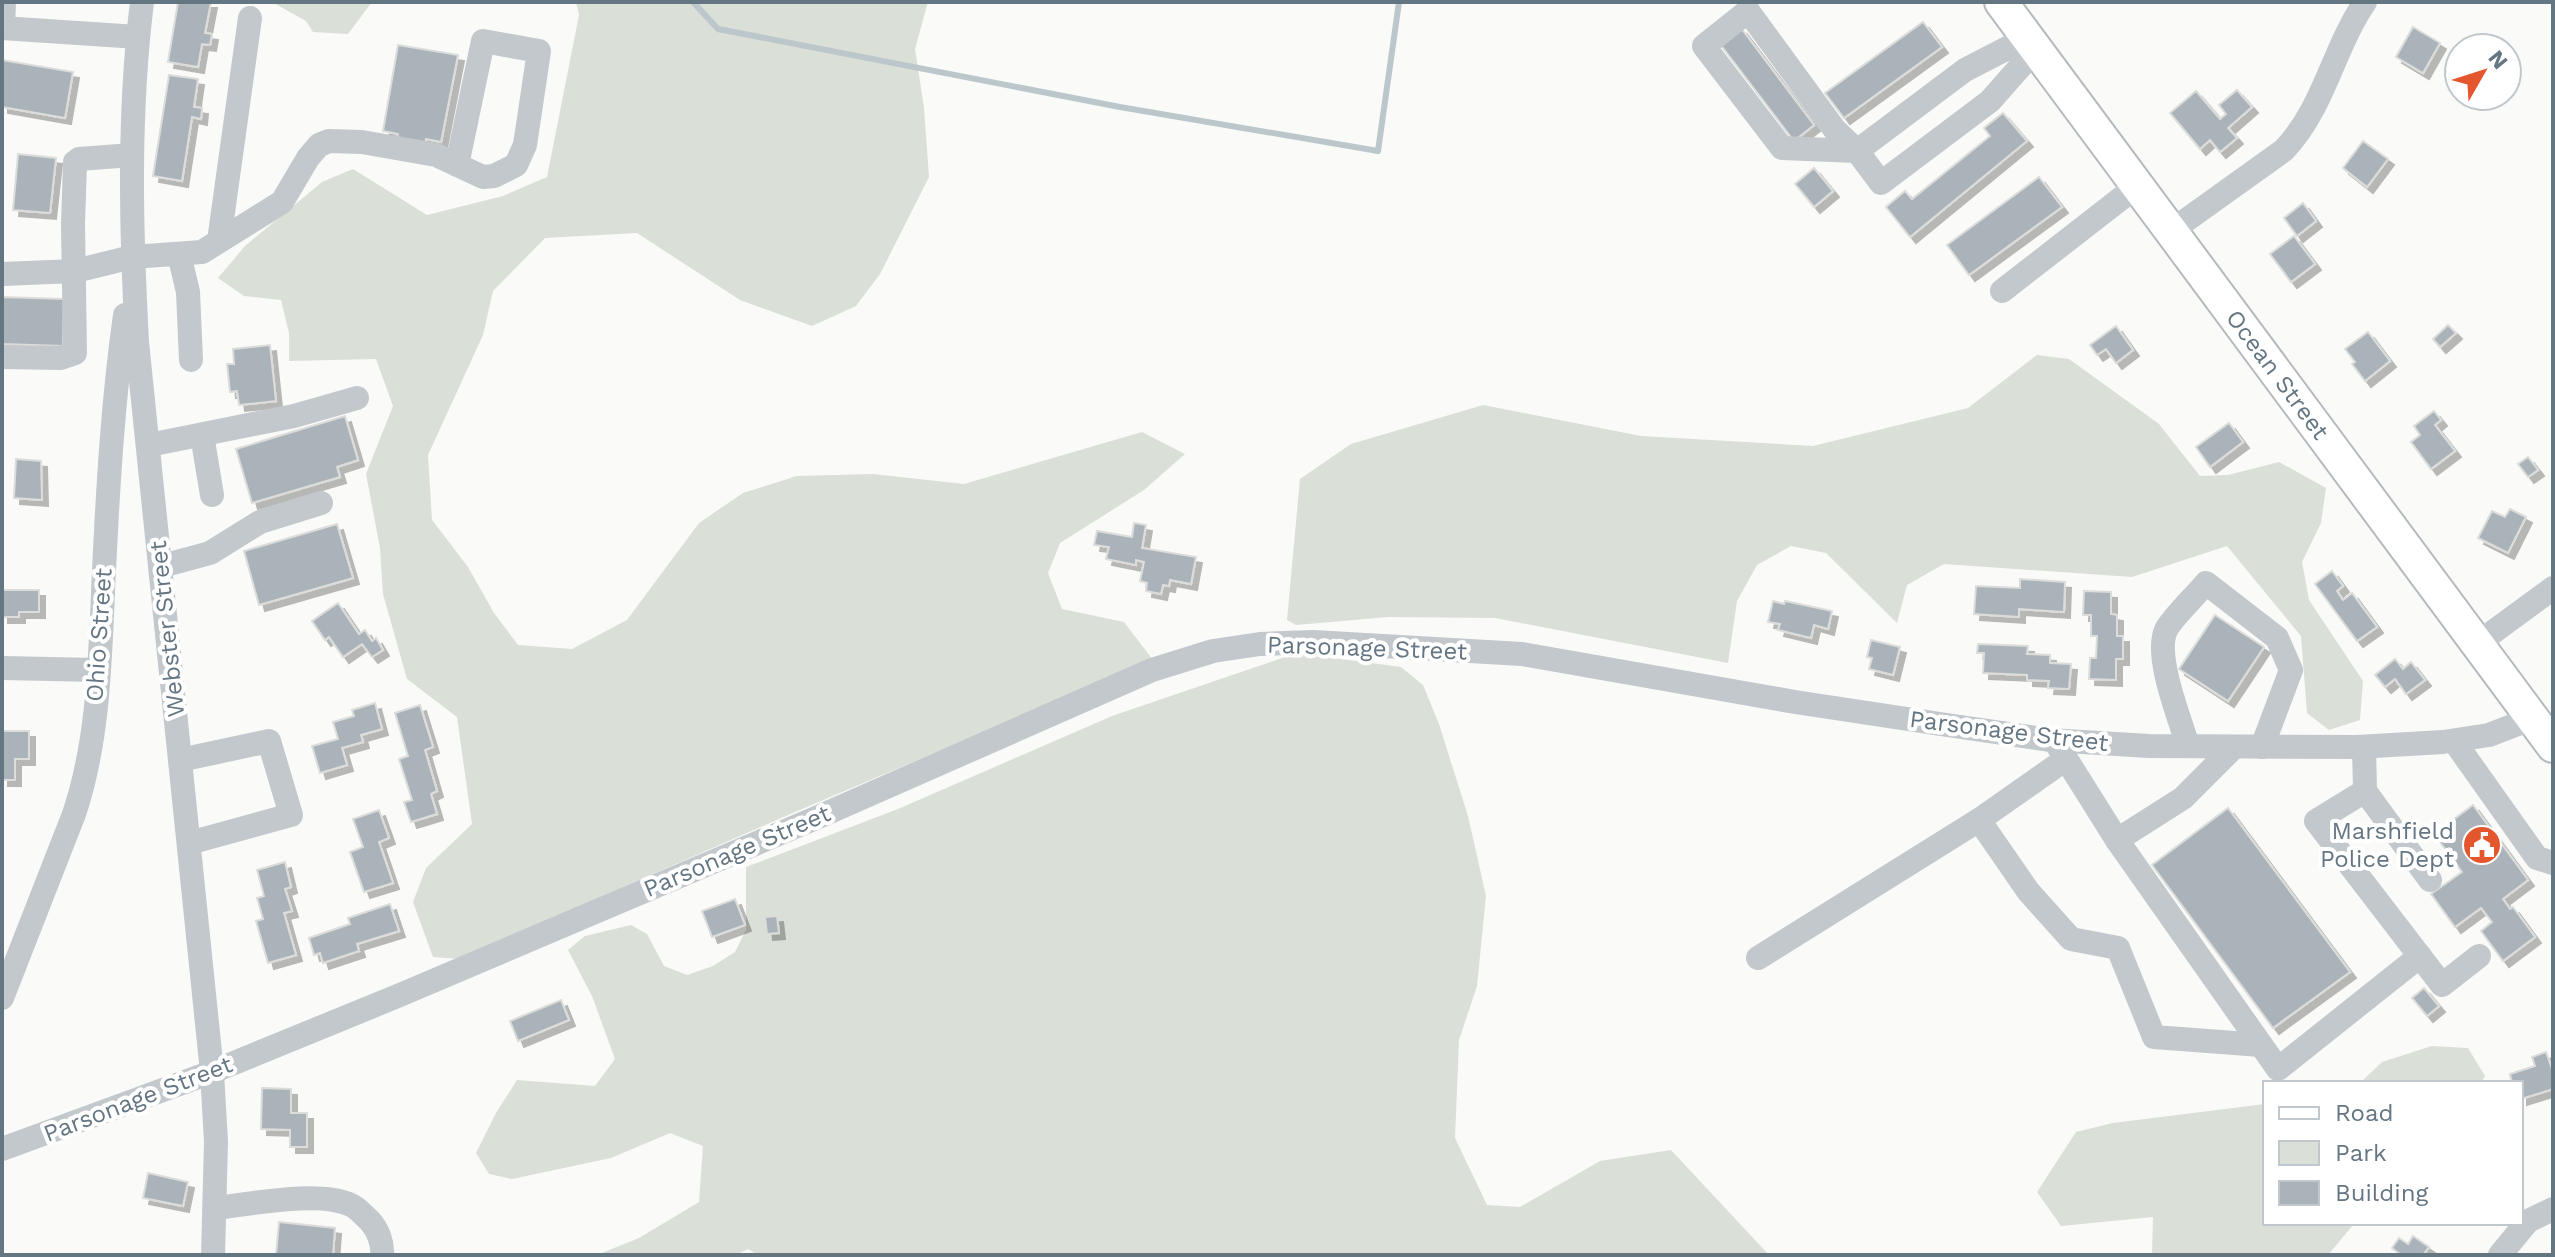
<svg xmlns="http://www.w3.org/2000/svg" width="2555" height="1257" viewBox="0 0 2555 1257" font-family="'Work Sans',sans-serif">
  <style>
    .green { fill: #dadfd7 }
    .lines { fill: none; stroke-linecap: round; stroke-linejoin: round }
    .stream { stroke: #bbc7cb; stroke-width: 6 }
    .building { fill: #aab3b9; stroke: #dcdcda; stroke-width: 2; filter: url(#shadow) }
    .major-casing { stroke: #b5babe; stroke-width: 36 }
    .minor { stroke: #c3c8cc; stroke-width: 24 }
    .major { stroke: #fff; stroke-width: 32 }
    .labels { text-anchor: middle; stroke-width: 8; stroke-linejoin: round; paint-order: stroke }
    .street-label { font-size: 24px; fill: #657683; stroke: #fff }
    .poi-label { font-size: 24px; fill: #657683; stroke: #fff; text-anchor: end }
  </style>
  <defs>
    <filter id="shadow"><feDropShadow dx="6" dy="6" stdDeviation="0" flood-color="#0004"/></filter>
  </defs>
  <rect width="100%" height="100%" fill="#fafaf8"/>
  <g class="green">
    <path d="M272,2H372L348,34L313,32L306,21Z"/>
    <path d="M576,2H928L915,49L924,108L929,177L880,274L856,306L812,326L740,300L637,233L545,238L493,291L483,335L428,455L432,520L468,567L494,613L518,645L572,649L627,620L699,523L743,493L797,476L873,474L964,484L1142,432L1185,454L1144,490L1060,543L1048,573L1062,609L1124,622L1153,660L788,815L459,959L433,957L413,902L426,868L472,824L457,717L407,679L383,594L380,548L366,474L393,406L376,359L289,361V333L281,300L244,296L218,278L245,246L322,182L353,169L427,215L503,196L547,177L579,15Z"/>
    <path d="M2037,355L2069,359L2159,424L2200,476L2228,475L2279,462L2326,488L2321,523L2302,562L2309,600L2363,681L2360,720L2329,730L2307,713L2301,636L2227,546L2132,577L1944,564L1907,585L1897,623L1826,553L1791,546L1757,565L1737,601L1728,663L1495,618L1388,617L1296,625L1287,620L1300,479L1351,444L1483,405L1641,436L1813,446L1968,408Z"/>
    <path d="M1297,653L1401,667L1423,685L1439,724L1468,816L1486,896L1477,986L1459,1040L1455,1138L1487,1205L1520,1207L1600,1161L1671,1150L1769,1255H758L748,1249L736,1255H597L639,1238L699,1202L703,1146L670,1133L611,1158L512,1179L489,1174L476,1153L496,1113L517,1080L595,1086L615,1059L592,996L568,950L585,936L631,925L647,934L664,966L687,975L713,966L735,952L746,930V867L898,809L1112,716Z"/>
    <path d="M2432,1046L2468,1048L2485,1076L2481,1083H2360L2382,1062Z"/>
    <path d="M2265,1104V1223H2360L2353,1225L2328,1255H2152L2153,1217L2061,1226L2037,1192L2076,1132L2113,1123Z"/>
  </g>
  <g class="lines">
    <path class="stream" d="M693,2L718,29L1120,107L1378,151L1399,2"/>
  </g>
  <g class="building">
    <path d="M178,2H211L205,33L212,34L210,45L202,44L198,67L168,62Z"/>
    <path d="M1923,22L1942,47L1844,118L1825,93Z"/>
    <path d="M2413,27L2440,43L2423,73L2396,57Z"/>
    <path d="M1741,28L1814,125L1794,141L1720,44Z"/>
    <path d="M398,45L458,55L441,142L426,139L424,148L396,143L398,134L383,131Z"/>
    <path d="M2,60L73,72L65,118L2,107Z"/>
    <path d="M169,75L198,79L194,107L202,108L201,119L192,117L182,181L153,176Z"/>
    <path d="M2237,90L2252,107L2228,128L2237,138L2220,152L2210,140L2200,149L2170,113L2196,91L2220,119L2226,114L2219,105Z"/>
    <path d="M2003,113L2027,141L1910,237L1886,207L1905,191L1912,199L1990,136L1984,128Z"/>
    <path d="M2363,141L2388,159L2367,187L2343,168Z"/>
    <path d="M18,154L56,158L50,213L13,210Z"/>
    <path d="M1814,168L1833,191L1814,207L1795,184Z"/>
    <path d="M2039,177L2062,207L1969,275L1947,245Z"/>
    <path d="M2303,203L2316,221L2297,236L2284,218Z"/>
    <path d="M2294,236L2315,264L2291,282L2270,254Z"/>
    <path d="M2,297L64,299L63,346L2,344Z"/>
    <path d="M2448,325L2456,333L2440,347L2433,339Z"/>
    <path d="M2116,326L2133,350L2116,363L2106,349L2097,355L2090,345Z"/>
    <path d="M2368,332L2390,361L2365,381L2352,364L2355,362L2345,349Z"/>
    <path d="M270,345L276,401L239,405L237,391L230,392L227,364H234L233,349Z"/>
    <path d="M2434,411L2441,420L2435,425L2455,451L2431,469L2411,442L2420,435L2414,426Z"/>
    <path d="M345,416L358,460L337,467L340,477L252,503L236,449Z"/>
    <path d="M2229,423L2243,442L2210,467L2196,447Z"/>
    <path d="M2528,457L2538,470L2528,477L2518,464Z"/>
    <path d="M16,459L41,461L42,500L14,498Z"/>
    <path d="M2510,509L2526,517L2508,553L2478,538L2492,511L2505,517Z"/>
    <path d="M1134,523L1146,525L1142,548L1196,557L1191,584L1170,580L1169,586L1163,585L1161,594L1146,591L1147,583L1140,581L1144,562L1136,560V565L1106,559L1109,547L1094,545L1097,531L1132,537Z"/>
    <path d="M337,524L353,578L259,605L244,551Z"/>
    <path d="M2332,571L2343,586L2337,591L2343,600L2352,593L2377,627L2357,641L2315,584Z"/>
    <path d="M2020,579L2065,582L2064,612L2019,609V617L1974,614L1976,586L2020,588Z"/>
    <path d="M2,590H39V612H19V617H2Z"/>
    <path d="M2084,591L2111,592V614L2117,615V636H2123V659H2116V680L2089,679L2090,658H2096L2097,636H2091V615H2083Z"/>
    <path d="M1773,601L1784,604L1785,601L1832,611L1828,629L1814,625L1811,638L1778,630L1780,624L1768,622Z"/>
    <path d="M338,603L359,634L365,630L372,641L376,638L383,650L372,657L362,644L343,657L329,637L325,640L312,621Z"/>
    <path d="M2215,615L2264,647L2228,701L2179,669Z"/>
    <path d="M1871,640L1900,647L1893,675L1869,669L1872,658L1867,657Z"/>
    <path d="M1978,644L2028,646L2027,654L2050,655V663L2071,664L2069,689L2048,688L2049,681L2027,680V675L1983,673L1984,653H1977Z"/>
    <path d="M2395,659L2403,669L2411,662L2425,680L2406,694L2395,679L2385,687L2375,675Z"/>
    <path d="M375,703L382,729L361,735L363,742L342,748L347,765L320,773L312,746L338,739L333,722L354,716L352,710Z"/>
    <path d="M420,705L433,747L425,750L437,791L431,794L437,814L411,822L404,802L412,800L399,759L408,756L395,713Z"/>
    <path d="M3,731H29V759H15V780H2Z"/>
    <path d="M2473,805L2528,880L2503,899L2510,909L2513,907L2535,937L2503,961L2481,931L2492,922L2481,908L2455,927L2431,894L2462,872L2434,834Z"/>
    <path d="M2228,808L2350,972L2273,1028L2152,865Z"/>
    <path d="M379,810L389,838L379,842L393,883L364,892L350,852L363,847L353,819Z"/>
    <path d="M285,862L291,887L285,889L292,911L284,913L296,955L268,963L256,921L263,919L257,898L264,896L257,870Z"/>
    <path d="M735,899L745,925L712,937L702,911Z"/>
    <path d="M390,904L399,931L357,944L359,951L323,963L320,953L314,955L309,938L350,924L348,918Z"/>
    <path d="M777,916L779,933L767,934L765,917Z"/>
    <path d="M2424,988L2439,1006L2427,1016L2412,998Z"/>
    <path d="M561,1000L569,1020L518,1041L510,1021Z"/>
    <path d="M2546,1052L2553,1072V1089L2521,1099V1083H2512L2510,1074L2535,1066L2532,1057Z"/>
    <path d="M262,1088L291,1089V1113H307V1147H290V1130L261,1129Z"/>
    <path d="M148,1173L188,1182L183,1206L143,1198Z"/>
    <path d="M279,1222L335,1228L333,1255H276Z"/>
    <path d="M2413,1236L2429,1247L2423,1255H2401L2392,1248L2399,1238L2408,1244Z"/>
  </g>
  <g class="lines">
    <g class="major-casing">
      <g id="major">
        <path id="s1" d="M2001,2L2553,746"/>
      </g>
    </g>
    <g class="minor">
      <path d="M142,2C128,115 131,229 137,342L212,1072L216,1142L213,1255"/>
      <path d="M1748,11L1835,130L1857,151L1782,148L1704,46Z"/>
      <path d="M2,28L138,37"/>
      <path d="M3,28L4,2"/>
      <path d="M2027,38L1965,70L1857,151L1881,183L1990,101L2036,49"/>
      <path d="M2171,231L2284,150C2324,108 2333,49 2365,2"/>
      <path d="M219,241L250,18"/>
      <path d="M179,254L188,292L191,360"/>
      <path d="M2,274L75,271L132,257L202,252L282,202L308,158L319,145L329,141L362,142L436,155L483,177L494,176L516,165L525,145L539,51L483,41L457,165"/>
      <path d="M2002,291L2137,186"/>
      <path d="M2,357L60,358L75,353L73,224L75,162L79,159L132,155"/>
      <path d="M202,435L212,495"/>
      <path d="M149,445L294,416L357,398"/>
      <path d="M162,566L210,553L260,522L321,503"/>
      <path d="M2478,643L2553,588"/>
      <path d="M2,668L99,670"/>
      <path d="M2454,741L2537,858L2553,863"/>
      <path d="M2058,746L2117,840"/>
      <path d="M2188,746C2180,719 2154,656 2166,630C2171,619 2197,594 2206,583L2277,638L2291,670L2262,747"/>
      <path d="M2234,747L2183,798L2117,840L2278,1069L2420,956"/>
      <path d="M2364,747L2365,791L2430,880"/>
      <path d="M2066,759L1979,820L2028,891L2071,939L2118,948L2154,1037L2261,1045"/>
      <path d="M180,760L269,741L291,815L189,843"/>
      <path d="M2365,791L2316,821L2442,985L2479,956"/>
      <path d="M1758,958L1979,820"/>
      <path d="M2,998L74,814C100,737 100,652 104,571C108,486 113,400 125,315"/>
      <path d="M2,1149L212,1072L400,995L816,818L1152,670L1213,651L1260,644L1313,642L1522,654L1795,702L1947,725L2050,740L2149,746L2357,747L2443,742L2489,735L2533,718"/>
      <path d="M216,1208C252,1204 319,1190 351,1205C358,1208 364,1216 370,1221C378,1230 383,1243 382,1255"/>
      <path d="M2500,1255L2528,1221L2553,1209"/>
    </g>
    <use href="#major" class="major"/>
  </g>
  <defs>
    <g id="civic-disc" transform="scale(2)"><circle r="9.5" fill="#e4572e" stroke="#fff"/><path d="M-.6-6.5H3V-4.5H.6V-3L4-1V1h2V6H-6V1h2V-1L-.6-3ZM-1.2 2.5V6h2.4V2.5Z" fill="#fff"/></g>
  </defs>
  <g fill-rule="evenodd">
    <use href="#civic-disc" x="2482" y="845"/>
  </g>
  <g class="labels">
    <g class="street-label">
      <text dy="8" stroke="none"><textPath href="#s1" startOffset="464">Ocean Street</textPath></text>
      <text transform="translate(167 629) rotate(-96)" y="8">Webster Street</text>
      <text transform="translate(99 635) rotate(-86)" y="8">Ohio Street</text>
      <text transform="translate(1367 648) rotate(2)" y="8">Parsonage Street</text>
      <text transform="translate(2009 731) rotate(7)" y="8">Parsonage Street</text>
      <text transform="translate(737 851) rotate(-23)" y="8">Parsonage Street</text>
      <text transform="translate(138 1099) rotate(-21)" y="8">Parsonage Street</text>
    </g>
    <g class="poi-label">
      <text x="2454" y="839">Marshfield<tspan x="2454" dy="28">Police Dept</tspan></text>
    </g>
  </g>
  <rect width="2555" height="1257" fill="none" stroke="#657683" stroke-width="8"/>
  <rect x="2263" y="1081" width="260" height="144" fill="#ffffff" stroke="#c1c8cd" stroke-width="2"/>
  <rect x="2279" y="1107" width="40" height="12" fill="#ffffff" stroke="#c1c8cd" stroke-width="2"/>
  <text x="2335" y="1121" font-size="24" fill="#657683">Road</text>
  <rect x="2279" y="1141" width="40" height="24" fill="#dadfd7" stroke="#c1c8cd" stroke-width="2"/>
  <text x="2335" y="1161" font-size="24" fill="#657683">Park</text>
  <rect x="2279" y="1181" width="40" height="24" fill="#aab3b9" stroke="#c1c8cd" stroke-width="2"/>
  <text x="2335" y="1201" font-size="24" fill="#657683">Building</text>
  <g transform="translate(2483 72) rotate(51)"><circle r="38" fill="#ffffff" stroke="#c1c8cd" stroke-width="2"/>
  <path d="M0-6L14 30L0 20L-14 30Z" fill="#e4572e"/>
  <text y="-12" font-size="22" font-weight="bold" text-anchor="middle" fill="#657683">N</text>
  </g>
</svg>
